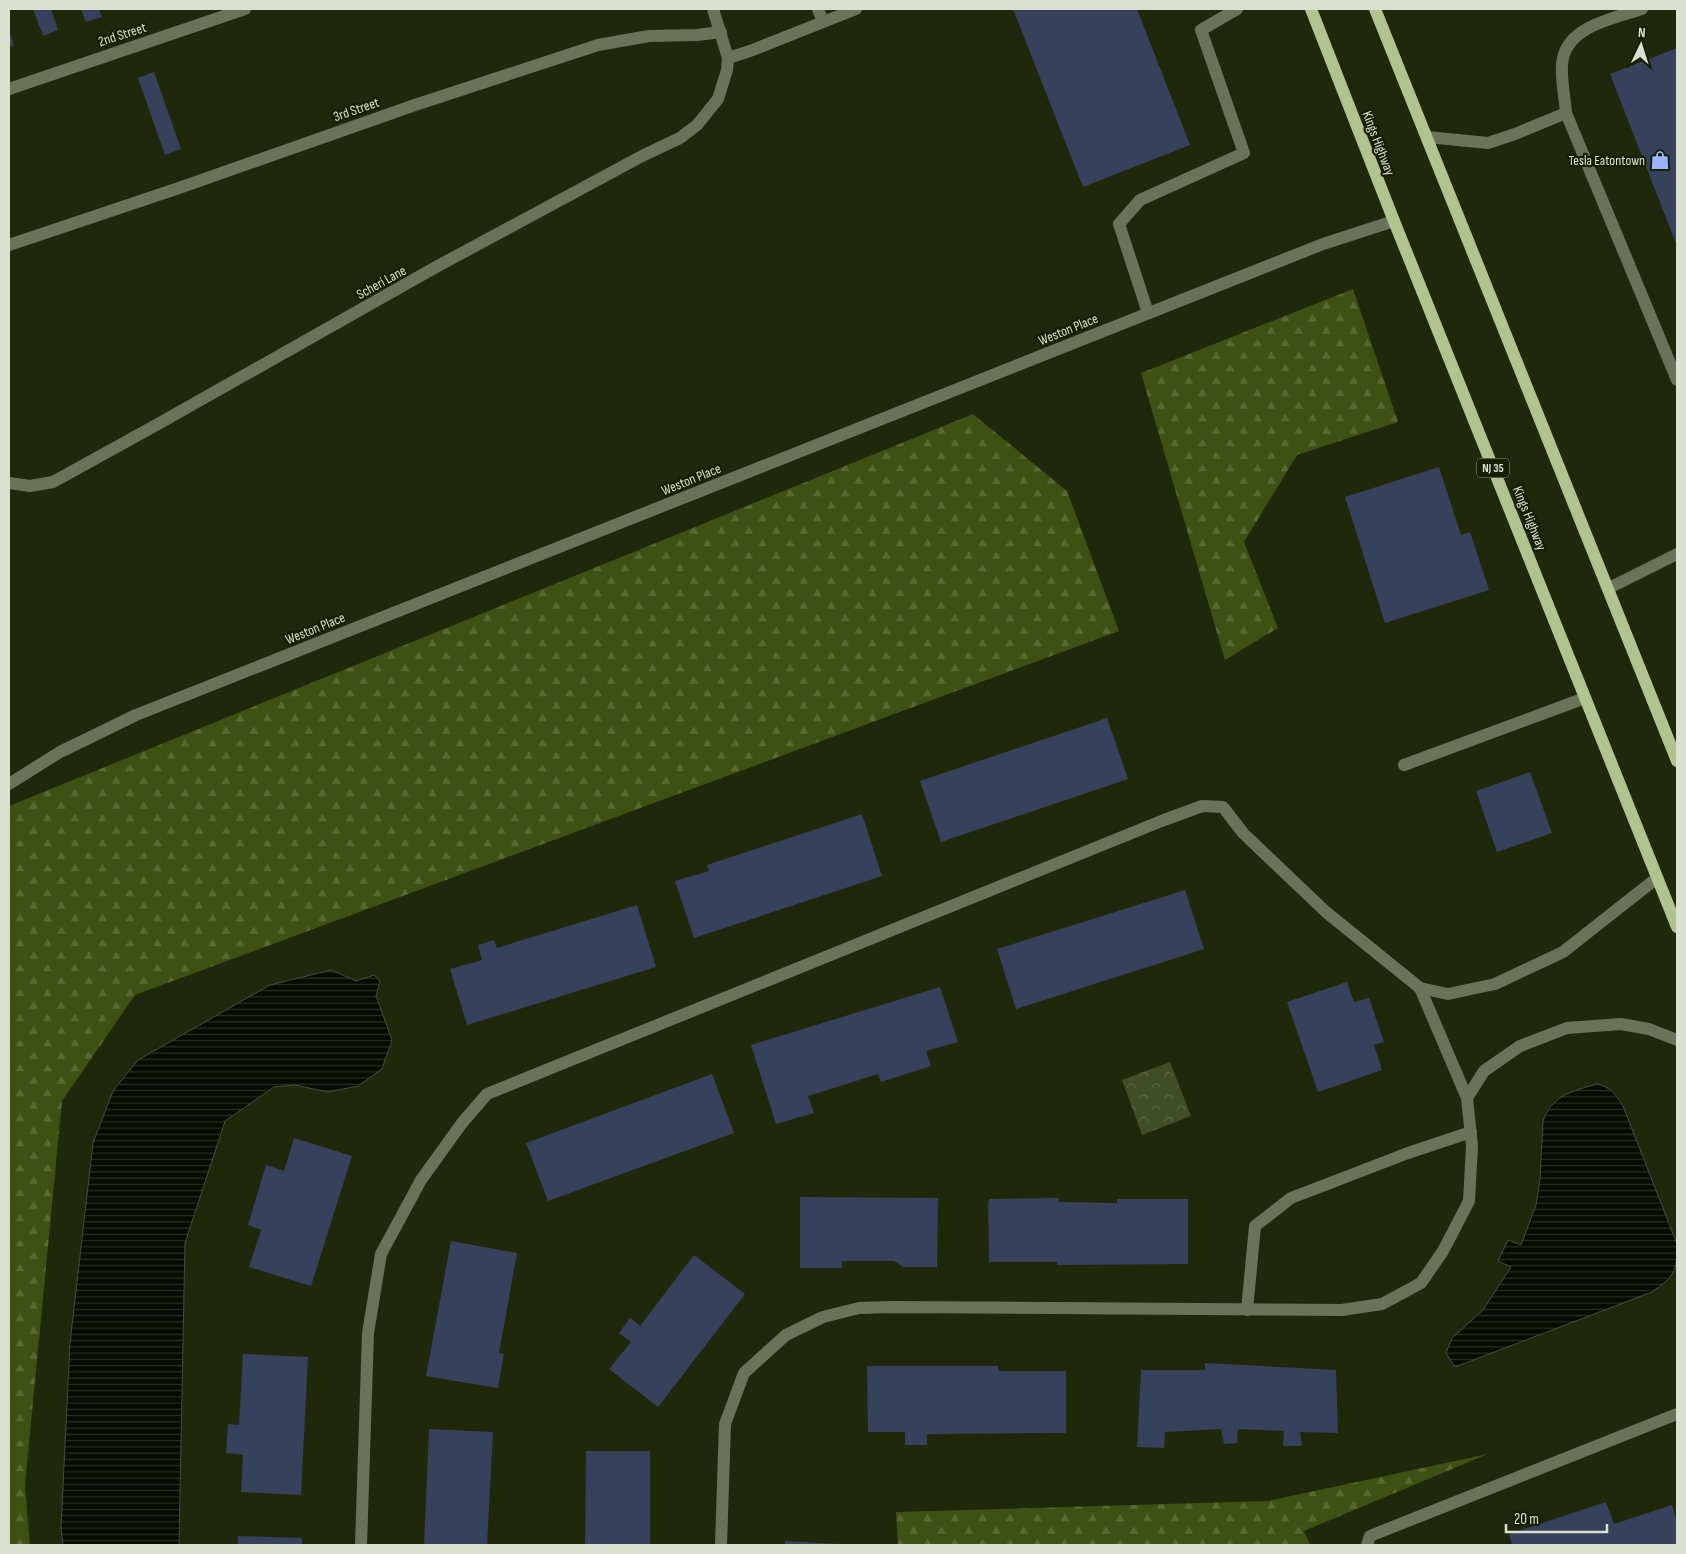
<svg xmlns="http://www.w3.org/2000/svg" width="1686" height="1554" viewBox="0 0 1686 1554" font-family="'Sofia Sans Condensed',sans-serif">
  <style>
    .forest { fill: url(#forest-firs) }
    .park { fill: url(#park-crowns) }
    .water { fill: url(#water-rules); stroke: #464c3e }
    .building { fill: #36415b }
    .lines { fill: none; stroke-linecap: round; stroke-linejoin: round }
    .minor { stroke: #6a735a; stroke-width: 12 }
    .major { stroke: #b1c38f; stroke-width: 12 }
    .labels { text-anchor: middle; stroke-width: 4.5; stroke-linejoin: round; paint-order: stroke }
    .shield { fill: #161e03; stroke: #a0a692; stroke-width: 1 }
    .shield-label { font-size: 12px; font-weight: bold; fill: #dbe1d0 }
    .street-label { font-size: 14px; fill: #dbe1d0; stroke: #161e03 }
    .poi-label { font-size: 14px; fill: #dbe1d0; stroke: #161e03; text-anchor: end }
  </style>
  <defs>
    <pattern id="forest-firs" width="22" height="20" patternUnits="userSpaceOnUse" patternTransform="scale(1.25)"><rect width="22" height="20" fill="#3f5013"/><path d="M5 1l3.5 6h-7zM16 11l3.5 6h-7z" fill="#5a6934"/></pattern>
    <pattern id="park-crowns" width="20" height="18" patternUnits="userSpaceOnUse" patternTransform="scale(1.25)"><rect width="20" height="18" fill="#414d26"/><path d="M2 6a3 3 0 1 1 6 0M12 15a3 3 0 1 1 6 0" fill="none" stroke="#5c6644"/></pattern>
    <pattern id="water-rules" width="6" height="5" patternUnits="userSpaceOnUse" patternTransform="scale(1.25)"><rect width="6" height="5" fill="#060c00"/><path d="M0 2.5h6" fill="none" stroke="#2a2f24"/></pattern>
  </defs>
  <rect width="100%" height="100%" fill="#20280c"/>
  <g class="forest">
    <path d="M1353,289L1398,422L1297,455L1244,542L1278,628L1225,660L1141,373Z"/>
    <path d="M973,414L1067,491L1119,631L135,995L62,1101L25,1485L30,1545H9V806Z"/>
    <path d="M1488,1454L1304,1531L1310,1545H898L896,1512L1268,1501Z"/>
  </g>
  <path class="park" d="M1170,1062L1191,1116L1142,1135L1122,1080Z"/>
  <g class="water">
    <path d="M331,970L356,981L374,975L380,981L376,996L392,1040L382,1069L358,1086L328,1092L295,1085L274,1087L225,1121L185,1243L179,1545H63L61,1528L70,1343L93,1143L113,1091L138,1060L270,985Z"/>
    <path d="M1597,1084C1611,1087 1616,1095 1623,1106L1677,1244C1677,1273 1674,1276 1652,1292L1455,1367L1446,1353L1452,1338L1483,1310L1511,1267L1498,1261L1508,1240L1521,1245L1536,1205L1540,1179L1543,1121C1552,1095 1573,1091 1597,1084Z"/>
  </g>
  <g class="building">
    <path d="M33,9H51L58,30L43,36Z"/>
    <path d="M81,9H99L102,17L86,22Z"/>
    <path d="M1013,9H1137L1190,145L1083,187Z"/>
    <path d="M9,30L14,45L9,47Z"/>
    <path d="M1677,48V246L1610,74Z"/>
    <path d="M154,72L181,149L165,155L138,78Z"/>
    <path d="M1439,467L1461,535L1470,532L1489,590L1385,623L1345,497Z"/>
    <path d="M1107,718L1128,779L941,842L920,781Z"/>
    <path d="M1530,772L1552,833L1497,852L1476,791Z"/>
    <path d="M862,814L882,876L694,938L675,881L709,871L707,865Z"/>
    <path d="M1185,890L1204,949L1016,1009L997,949Z"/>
    <path d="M637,905L656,967L467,1025L450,969L482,960L478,945L494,940L497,948Z"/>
    <path d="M1347,982L1354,1002L1369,998L1384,1042L1374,1045L1382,1070L1318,1092L1287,1002Z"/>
    <path d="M940,987L958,1042L926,1051L931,1066L881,1082L878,1074L808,1096L814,1113L776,1124L751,1045Z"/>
    <path d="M712,1074L734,1133L548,1201L526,1143Z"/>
    <path d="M294,1138L352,1156L311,1286L249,1267L261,1230L248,1225L266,1165L284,1171Z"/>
    <path d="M800,1197L938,1198L937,1267H903L894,1261H842V1268H800Z"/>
    <path d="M1059,1198V1202L1117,1203V1199H1188V1264L1057,1265V1262H989L988,1202L990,1199Z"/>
    <path d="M451,1241L517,1253L499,1353L504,1354L498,1388L426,1376Z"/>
    <path d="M694,1255L745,1294L658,1407L609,1369L631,1342L619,1333L630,1318L640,1326Z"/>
    <path d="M243,1354L308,1357L301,1495L241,1492L243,1455L226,1453L228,1424L239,1425Z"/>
    <path d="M1205,1363L1336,1370L1338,1433L1300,1432L1302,1446H1283L1284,1431L1238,1429L1237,1443L1224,1444L1221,1429L1165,1432L1164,1448L1137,1447L1141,1370H1205Z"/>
    <path d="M867,1366H998L999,1371H1066V1433L927,1434V1445H905V1432H868Z"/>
    <path d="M429,1429L493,1432L487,1545H424Z"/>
    <path d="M586,1451H650V1545H585Z"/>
    <path d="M1606,1502L1614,1524L1672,1505L1677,1521V1545H1512L1509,1534Z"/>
    <path d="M238,1536L302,1538V1545H238Z"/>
    <path d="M785,1541L839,1544V1545H785Z"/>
  </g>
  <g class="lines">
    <g class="minor">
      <path d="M818,9L823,22"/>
      <path d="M1642,9C1612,19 1563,27 1562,66C1561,81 1565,98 1566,113L1677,380"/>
      <path d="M728,58L750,51L856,9"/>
      <path d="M9,89L245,9"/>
      <path d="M1427,137L1488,143L1515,134L1566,113"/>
      <path d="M9,245L176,189L415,105L598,45L649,36L697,35L721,32"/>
      <path d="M1148,313L1119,224L1140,200L1244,153L1201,30L1237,9"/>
      <path d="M9,483L30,486L53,482L158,424L436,267L642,156L680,138L697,125L718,99L727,70L728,58L713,9"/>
      <path d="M1609,588L1677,554"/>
      <path d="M1404,765L1585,698"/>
      <path d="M9,784L60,752L136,715L1323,244L1394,221"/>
      <path d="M1467,1098L1484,1071L1520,1046L1567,1028L1621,1024L1649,1029L1677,1040"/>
      <path d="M1247,1310L1255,1226L1291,1198L1408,1153L1471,1132"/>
      <path d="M361,1545L368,1333L381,1254L421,1180L462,1123L487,1094L1164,820L1202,806L1223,807L1243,833L1326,912L1420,988L1448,994L1495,984L1563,952L1657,878"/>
      <path d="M721,1545L725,1424L744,1373L786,1335L823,1317L859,1308L891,1307L1342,1310L1382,1304L1421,1283L1443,1251L1469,1201L1472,1146L1467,1098L1420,988"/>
      <path d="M1367,1545L1370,1536L1677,1414"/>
    </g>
    <g class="major">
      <path d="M1311,9L1394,221L1677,927"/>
      <path d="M1375,9L1677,761"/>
    </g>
  </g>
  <defs>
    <g id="shop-bare" transform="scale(1.5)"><path d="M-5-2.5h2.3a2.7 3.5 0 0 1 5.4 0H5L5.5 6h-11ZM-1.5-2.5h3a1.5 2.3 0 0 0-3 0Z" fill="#98b5fd" stroke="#161e03" stroke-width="2.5" paint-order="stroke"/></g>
  </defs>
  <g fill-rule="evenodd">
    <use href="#shop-bare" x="1660" y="160"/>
  </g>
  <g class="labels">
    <rect class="shield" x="1477" y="458.5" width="32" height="19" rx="4"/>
    <g class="shield-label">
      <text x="1493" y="472">NJ 35</text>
    </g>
    <g class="street-label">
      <text transform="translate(122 34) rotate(-18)" y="5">2nd Street</text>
      <text transform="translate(356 109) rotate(-19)" y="5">3rd Street</text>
      <text transform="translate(1379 143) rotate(69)" y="5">Kings Highway</text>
      <text transform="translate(381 282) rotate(-29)" y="5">Scheri Lane</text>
      <text transform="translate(1068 329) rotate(-22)" y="5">Weston Place</text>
      <text transform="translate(691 479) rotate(-22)" y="5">Weston Place</text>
      <text transform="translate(1530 518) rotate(68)" y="5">Kings Highway</text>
      <text transform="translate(315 628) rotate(-22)" y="5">Weston Place</text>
    </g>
    <g class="poi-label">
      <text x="1645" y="165">Tesla Eatontown</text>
    </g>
  </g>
  <rect width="1686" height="1554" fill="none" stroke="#dbe1d0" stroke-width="20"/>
  <g transform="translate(1641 45) rotate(4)" stroke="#161e03" stroke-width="4" paint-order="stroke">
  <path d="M0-4L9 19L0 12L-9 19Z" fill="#dbe1d0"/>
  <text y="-8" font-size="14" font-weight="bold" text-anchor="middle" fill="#dbe1d0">N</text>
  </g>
  <path d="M1506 1524v8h101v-8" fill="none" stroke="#dbe1d0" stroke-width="2.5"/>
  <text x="1514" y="1524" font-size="15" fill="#dbe1d0" stroke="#161e03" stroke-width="4" paint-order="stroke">20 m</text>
</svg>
